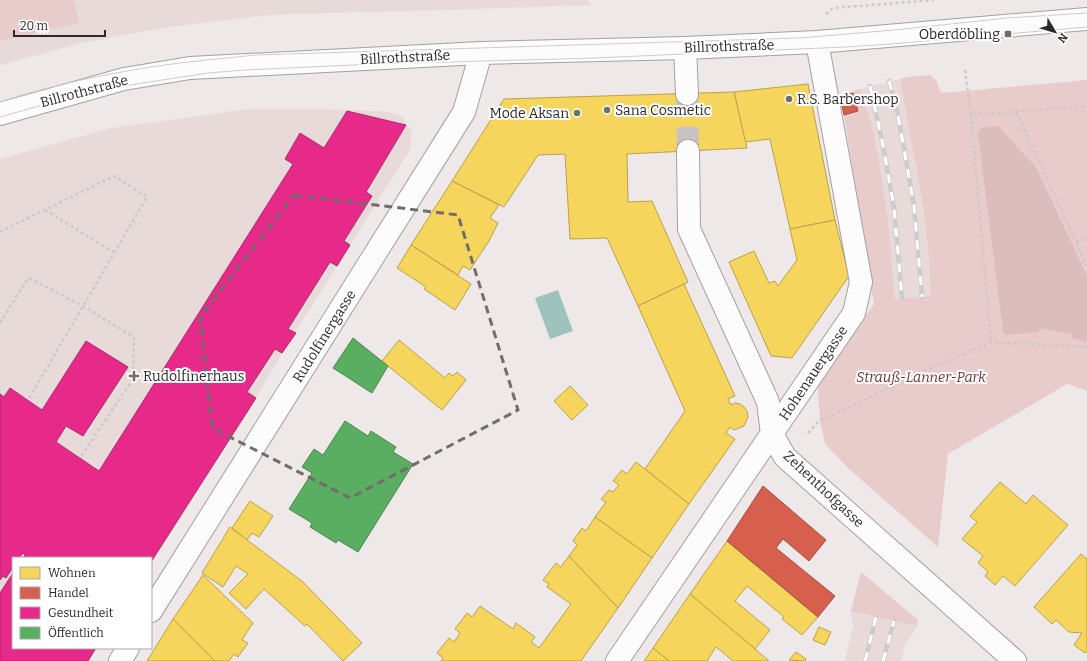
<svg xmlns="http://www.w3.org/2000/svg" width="1087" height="661" viewBox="0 0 1087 661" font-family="Bitter,serif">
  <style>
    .built { fill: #e9dada }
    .green { fill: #e8cbcb }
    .forest { fill: #dcbdbd }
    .water { fill: #9ec3bc }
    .homes { fill: #f6d55c; stroke: #baa14d }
    .shops { fill: #d6604d; stroke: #a45042 }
    .health { fill: #e7298a; stroke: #b0296d }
    .public { fill: #5aae61; stroke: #4d8650 }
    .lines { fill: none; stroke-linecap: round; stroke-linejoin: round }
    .street-tunnel { stroke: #c8c2c2; stroke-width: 22; stroke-dasharray: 22 11; stroke-linecap: butt }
    .street-casing { stroke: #a5a0a0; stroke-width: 24 }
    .secondary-casing { stroke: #a5a0a0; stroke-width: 24 }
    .path { stroke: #cbc9c9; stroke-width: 2.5; stroke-dasharray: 3 3; stroke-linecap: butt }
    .street { stroke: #fdfcfc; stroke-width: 22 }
    .secondary { stroke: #fdfcfc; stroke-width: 22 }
    .tram { stroke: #cecbcb; stroke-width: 1 }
    .rail-casing { stroke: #cecbcb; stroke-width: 4.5 }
    .rail { stroke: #fff; stroke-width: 3; stroke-dasharray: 9; stroke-linecap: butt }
    .marked { fill: none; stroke: #726c6c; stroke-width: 3; stroke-dasharray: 8 5; stroke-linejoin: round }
    .poi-dot { fill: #726c6c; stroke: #fff; stroke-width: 1.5 }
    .labels { text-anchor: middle; stroke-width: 4; stroke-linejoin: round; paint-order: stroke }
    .poi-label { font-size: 14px; fill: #2e2929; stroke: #fff; text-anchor: start }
    .street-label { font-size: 14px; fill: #2e2929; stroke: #fff }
    .park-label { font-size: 14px; font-style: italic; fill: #733337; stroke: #fff }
  </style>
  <rect width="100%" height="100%" fill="#efe8e8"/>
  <g class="built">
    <path d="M0,0H588L591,5L448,10L290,14L251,17L162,28L82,43L0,65Z"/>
    <path d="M900,79L923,205L928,247L931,296L894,299L893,272L882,183L868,107L860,89Z"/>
    <path d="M249,109H328L389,112L402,117L412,132L410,150L282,353L256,398L151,562V558H13V648H96L88,661H0V159L111,128Z"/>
    <path d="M851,611L917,626L905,645L901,661H844L853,628Z"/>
  </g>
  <g class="green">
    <path d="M0,0H74L79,23L0,41Z"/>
    <path d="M930,75L936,80L941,93L1087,80V391L1067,384L948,454L938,547L848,468L825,444L820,420L818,387L819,382L874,304L844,115L858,111L852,91L860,89C872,118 877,149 882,180C888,220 893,259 894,299L931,296L928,247L923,205L900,79L907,77Z"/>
    <path d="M861,572L918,620L917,626L851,611Z"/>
  </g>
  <path class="forest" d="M998,126L1036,167L1087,276V342L1072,338V334L1039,328V332L1005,335L1003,331L978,134L981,128Z"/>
  <path class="water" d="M558,290L573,331L550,339L535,298Z"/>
  <g class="homes">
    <path d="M808,84L835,220L790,229L770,139L745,142L734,92Z"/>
    <path d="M734,92L747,148L627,154L628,202L652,201L688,282L638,306L607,238L570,239L565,154L538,155L504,207L452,181L504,99Z"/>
    <path d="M452,181L499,205L490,218L498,223L489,241L470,270L463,266L458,275L411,245Z"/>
    <path d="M835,220L849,276L792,358L771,356L729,262L754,251L769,283L775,281L778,286L797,260L790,229Z"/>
    <path d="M411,245L471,284L455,310L424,289L426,287L397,268Z"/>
    <path d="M684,284L735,396L728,399L731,405L735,403L740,404L744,407L747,411L748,417L744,426L734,430L730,427L726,433L735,439L689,504L645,469L685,411L638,306Z"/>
    <path d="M399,340L445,378L449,373L453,376L457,372L466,380L442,410L382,361Z"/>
    <path d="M570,386L588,405L572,420L554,401Z"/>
    <path d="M636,462L689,504L652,558L595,517L606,502L601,499L609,490L613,492L619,485L613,481L622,470L627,474Z"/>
    <path d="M1000,482L1026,504L1033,495L1068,525L1015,586L1003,576L995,585L985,576L988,572L978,563L983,556L962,539L977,522L970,516Z"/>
    <path d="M250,501L273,516L259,537L252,533L247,540L232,528Z"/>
    <path d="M595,517L652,558L618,608L569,556L577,545L573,541L582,528L586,531Z"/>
    <path d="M230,527L303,582L362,643L343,661L307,624L305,626L264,589L246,609L229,593L248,574L236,566L223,587L202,573Z"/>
    <path d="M727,541L818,617L802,635L782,619L784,617L747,586L735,601L770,630L755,649L690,594Z"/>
    <path d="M1081,554L1087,559V652L1085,653L1074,645L1082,633L1069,632L1056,620L1052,624L1034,607Z"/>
    <path d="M569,556L618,608L581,661H441L443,658L437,653L449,638L454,642L460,633L455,629L467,613L472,617L480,606L513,629L516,623L535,637L531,642L539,648L571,604L547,587L549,584L543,580L556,563L561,567Z"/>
    <path d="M203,575L253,623L242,640L248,643L238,657L234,654L229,661H215L173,619Z"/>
    <path d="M690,594L755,649L769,661H733L716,647L707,661H669L653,648Z"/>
    <path d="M173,619L215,661H147Z"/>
    <path d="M819,627L831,632L825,645L813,640Z"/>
    <path d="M653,648L669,661H644Z"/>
    <path d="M796,652L806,659L805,661L789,660Z"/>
  </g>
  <g class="shops">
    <path d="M853,93L858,111L844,115L840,96Z"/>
    <path d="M763,486L826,540L809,561L783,539L776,548L835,596L818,617L727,541Z"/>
  </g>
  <g class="health">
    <path d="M347,111L406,125L366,192L372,196L344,241L350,245L337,266L330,262L288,329L296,333L282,353L275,349L247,392L256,398L151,562V558H23L25,555L23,553L19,558H13V567L6,578L3,576L0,580V394L4,397L10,388L42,410L86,341L128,367L83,436L66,426L56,442L99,471L293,164L285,159L300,133L324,148Z"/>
    <path d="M13,573V648H96L88,661H0V593Z"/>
  </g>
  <g class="public">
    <path d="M353,338L388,366L372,393L333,368Z"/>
    <path d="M345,421L368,436L371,431L396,447L393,452L413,464L358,552L338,540L336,543L310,527L312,523L289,509L312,473L302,467L314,449L323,455Z"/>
  </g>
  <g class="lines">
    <path class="street-tunnel" d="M687,94L688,151"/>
    <g class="street-casing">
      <g id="street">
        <path d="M685,48L687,94"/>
        <path d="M688,151L689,229L768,402L772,434L785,457L1015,661"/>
        <path d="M151,611L464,112L481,53"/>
        <path d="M120,661L128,648"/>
        <path d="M617,661L854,313L861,282L817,42"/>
      </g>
    </g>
    <g class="secondary-casing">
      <path id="secondary" d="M0,114L124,79L190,68L481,53L685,48L817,42L1087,19"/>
    </g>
    <g class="path">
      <path d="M826,14L833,8L934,0"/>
      <path d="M965,70L971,115L1087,106"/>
      <path d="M1016,112L1087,266"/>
      <path d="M971,115L991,342"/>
      <path d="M45,210L115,253"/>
      <path d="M0,232L114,176L147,197L28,400"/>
      <path d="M1076,241L1087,239"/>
      <path d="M0,323L28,278L83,306L134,337L133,379L80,458"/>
      <path d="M808,433L820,420L859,403L916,374L991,342L1087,347"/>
    </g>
    <use href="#street" class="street"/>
    <use href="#secondary" class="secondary"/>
    <g class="tram">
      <path d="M0,102C58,83 119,71 179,63C204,60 229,58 255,55L799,38L894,30L1007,18L1087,13"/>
      <path d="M0,117L78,95L136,84L208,73L245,70L375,64L594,58L845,47L891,44L1087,27"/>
    </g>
    <g class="rail-casing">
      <g id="rail">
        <path d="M889,81L898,115L914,206L922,297"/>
        <path d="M870,86L883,145L894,208L902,298"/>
        <path d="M865,661L876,617"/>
        <path d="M883,661L894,621"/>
      </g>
    </g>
    <use href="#rail" class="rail"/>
  </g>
  <path class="marked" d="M294,195L458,215L518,410L350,498L212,428L200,317Z"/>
  <g class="poi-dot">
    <rect x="1004" y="30" width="8" height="8" rx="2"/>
    <circle cx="789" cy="99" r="4"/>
    <circle cx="607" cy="110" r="4"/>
    <circle cx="577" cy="113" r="4"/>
    <path d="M132 370h4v4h4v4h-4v4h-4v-4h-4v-4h4z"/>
  </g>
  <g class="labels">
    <g class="poi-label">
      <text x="1000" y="39" text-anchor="end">Oberdöbling</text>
      <text x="797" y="104">R.S. Barbershop</text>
      <text x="615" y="115">Sana Cosmetic</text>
      <text x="569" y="118" text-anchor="end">Mode Aksan</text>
      <text x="143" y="381">Rudolfinerhaus</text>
    </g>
    <g class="street-label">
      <text transform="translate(729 46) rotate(-2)" y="5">Billrothstraße</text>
      <text transform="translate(405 57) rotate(-3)" y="5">Billrothstraße</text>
      <text transform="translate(84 91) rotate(-15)" y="5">Billrothstraße</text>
      <text transform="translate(324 336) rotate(-58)" y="5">Rudolfinergasse</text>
      <text transform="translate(813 373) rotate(-56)" y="5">Hohenauergasse</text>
      <text transform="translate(824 489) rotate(43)" y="5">Zehenthofgasse</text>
    </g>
    <g class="park-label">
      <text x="921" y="382">Strauß-Lanner-Park</text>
    </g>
  </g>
  <rect x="12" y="557" width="140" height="92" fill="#ffffff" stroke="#aba9a9"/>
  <rect x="20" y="567" width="20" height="12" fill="#f6d55c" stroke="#aba9a9"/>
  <text x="48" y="577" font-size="12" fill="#2e2929">Wohnen</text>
  <rect x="20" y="587" width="20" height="12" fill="#d6604d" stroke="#aba9a9"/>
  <text x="48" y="597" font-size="12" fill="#2e2929">Handel</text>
  <rect x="20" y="607" width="20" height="12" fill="#e7298a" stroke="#aba9a9"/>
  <text x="48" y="617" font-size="12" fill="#2e2929">Gesundheit</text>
  <rect x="20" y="627" width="20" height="12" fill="#5aae61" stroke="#aba9a9"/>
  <text x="48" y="637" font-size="12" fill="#2e2929">Öffentlich</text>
  <g transform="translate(1055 32) rotate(128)" stroke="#ffffff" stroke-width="3" paint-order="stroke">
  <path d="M0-3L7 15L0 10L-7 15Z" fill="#2e2929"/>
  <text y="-6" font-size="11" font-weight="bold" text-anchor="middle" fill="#2e2929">N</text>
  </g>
  <path d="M14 30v6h91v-6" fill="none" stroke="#2e2929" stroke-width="2"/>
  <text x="20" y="30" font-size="12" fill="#2e2929" stroke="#ffffff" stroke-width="3" paint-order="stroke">20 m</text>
</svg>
